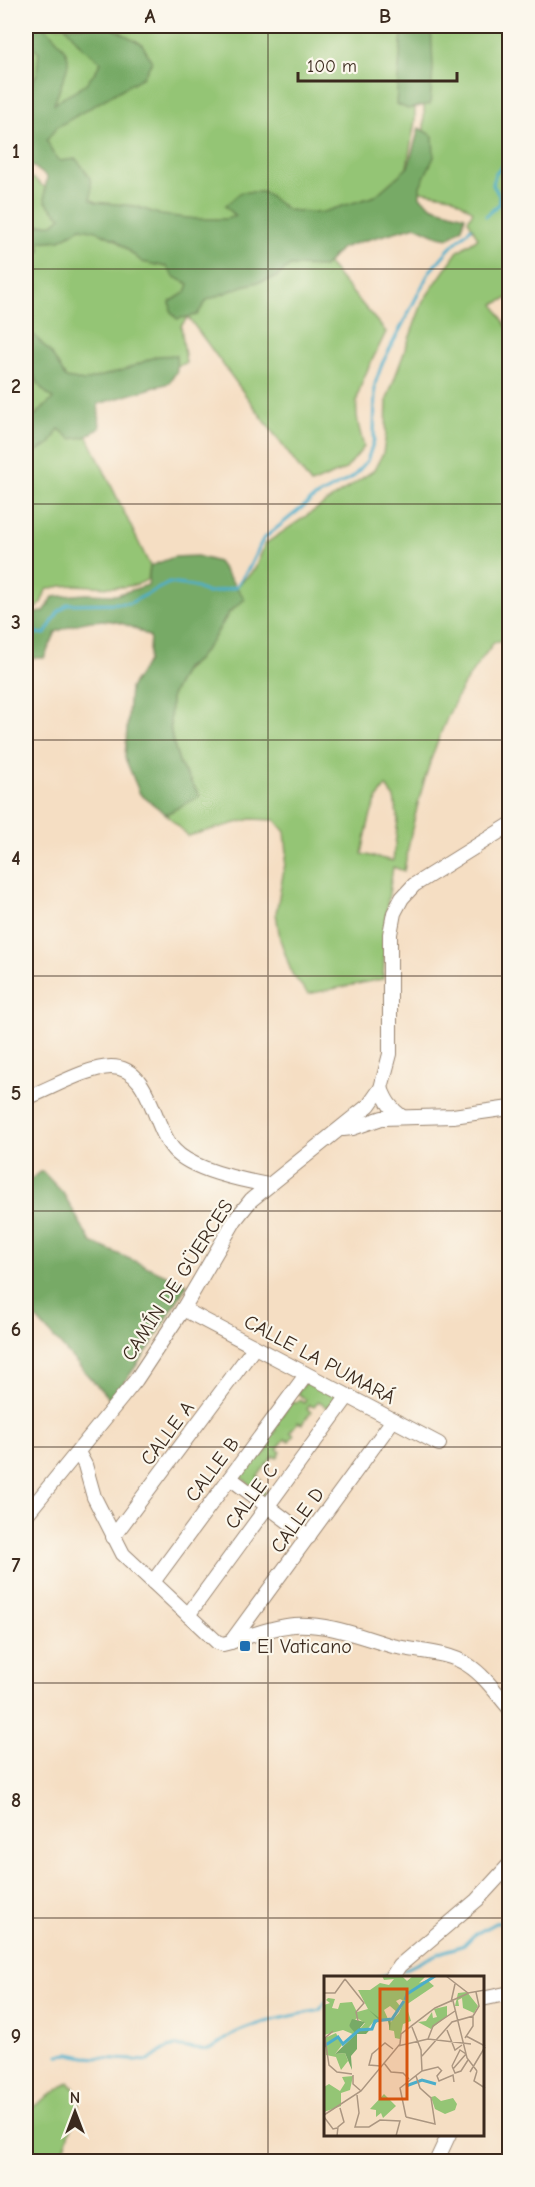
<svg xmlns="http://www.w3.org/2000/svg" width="535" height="2187" viewBox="0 0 535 2187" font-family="'Comic Neue',sans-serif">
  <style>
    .green { fill: #94c575; stroke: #68784a; stroke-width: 1.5; fill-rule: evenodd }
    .forest { fill: #7a6; stroke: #596a42; stroke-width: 1.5 }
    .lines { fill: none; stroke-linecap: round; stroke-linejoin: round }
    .stream { stroke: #4baeca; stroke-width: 3 }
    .minor-casing { stroke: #988470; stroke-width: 16 }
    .minor { stroke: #fff; stroke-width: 14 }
    .grid { fill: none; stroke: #3b2a1e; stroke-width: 1.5; stroke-opacity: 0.55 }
    .poi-dot { fill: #1f6fb2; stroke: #fbf7ec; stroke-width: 2 }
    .labels { text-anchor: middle; stroke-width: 4.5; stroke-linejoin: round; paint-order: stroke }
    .street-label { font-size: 20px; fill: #3b2a1e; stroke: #fbf7ec }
    .poi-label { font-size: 20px; fill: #3b2a1e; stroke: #fbf7ec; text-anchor: start }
    .inset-river { fill: none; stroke: #4baeca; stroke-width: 3 }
    .inset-road { fill: none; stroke: #ab9681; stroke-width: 1.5 }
    .view { fill: #d7540e; fill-opacity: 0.15; stroke: #d7540e; stroke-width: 3 }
    .inset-edge { fill: none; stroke: #3b2a1e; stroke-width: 3 }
    .neatline { fill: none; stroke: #3b2a1e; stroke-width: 2 }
    .grid-label { font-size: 20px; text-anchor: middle; font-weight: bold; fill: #3b2a1e }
  </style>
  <rect width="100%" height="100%" fill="#fbf7ec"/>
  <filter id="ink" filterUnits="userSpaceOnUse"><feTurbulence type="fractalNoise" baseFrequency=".0167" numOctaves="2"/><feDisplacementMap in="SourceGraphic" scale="12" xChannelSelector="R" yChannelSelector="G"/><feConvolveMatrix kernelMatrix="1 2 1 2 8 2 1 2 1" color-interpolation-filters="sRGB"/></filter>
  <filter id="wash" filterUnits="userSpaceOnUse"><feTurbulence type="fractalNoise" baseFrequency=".008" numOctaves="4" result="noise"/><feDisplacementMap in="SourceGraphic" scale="24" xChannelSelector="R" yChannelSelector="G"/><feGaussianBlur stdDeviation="1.35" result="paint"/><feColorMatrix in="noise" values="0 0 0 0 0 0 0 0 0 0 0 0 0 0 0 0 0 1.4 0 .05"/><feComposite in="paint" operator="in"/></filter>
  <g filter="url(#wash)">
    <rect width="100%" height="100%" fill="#f5dec3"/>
    <g class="green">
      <path d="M26,26H414L415,121L405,178L379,205L227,244L110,216L26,160Z"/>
      <path d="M424,26H509V298L494,304L510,333L509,640L494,642C482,659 467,677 458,695C429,751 414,811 404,871L393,867L387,907L383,979L308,994L292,974L280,939L276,913L287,853L285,832L275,820L251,819L188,836L166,814L200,796L180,765L172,738L170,726L171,696L184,671L196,661L212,641L229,613L244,599L236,587L255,569L265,544L374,470L383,453L386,434L387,399L423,301L458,251L478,238L468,220L473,211L451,196L408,189L424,150ZM386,786L394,798L398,820L393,861L362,854C367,830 370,805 386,786Z"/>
      <path d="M26,173L72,208L303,235L386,332C378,350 359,382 357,401C355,416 360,432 364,447L346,469L311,484L188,317L181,326L186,363L72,404L150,566L148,579C125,597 75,577 46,590L41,603L37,608L26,605Z"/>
      <path d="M310,1378L339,1393L328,1408L319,1401L314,1407L310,1405L307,1409L311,1412L302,1424L298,1422L290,1432L294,1435L289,1441L285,1439L277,1449L281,1452L277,1458L273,1456L257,1477L261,1480L256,1486L266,1493L264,1496L238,1475L243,1468L247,1470L252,1463L248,1461L255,1451L261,1456L267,1451L263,1447L261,1450L258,1448L270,1431L274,1433L276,1430L273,1427L292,1401L296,1403L299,1400L304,1403L306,1400L297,1393Z"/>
      <path d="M69,2082L81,2098L62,2156L68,2161H26V2112Z"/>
    </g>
    <g class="forest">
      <path d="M26,26H43C82,61 67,62 54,105C62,96 74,94 83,86C91,80 96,70 101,62L81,46L65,26H109L142,44L152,62L143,77L57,127L47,140L52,152L60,161L76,159C89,175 93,177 91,199L96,202L135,206L161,215L197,219H225L236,216L225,206L241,192H264L288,210L320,213L375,196L408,167L419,128L433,136L434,157L420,186V197L433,207L465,216L462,228L449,238L438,236L416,226L356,243L340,249L324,267L290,266L275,278L243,286L207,300L197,315L177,319L171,312L170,302L186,292L189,284L174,277L167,267L142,262L116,240L97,231L81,228L60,240L39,242L40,251L26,259V241L29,240L36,225L53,224L61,217C42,201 43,201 47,177L26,161V91L37,74L39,52L26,41Z"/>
      <path d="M400,26H431L433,68L430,104L408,109L396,104L402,32Z"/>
      <path d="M26,327L51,353L66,378L84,381L124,370L157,356L176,355L177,371L169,383L98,404L100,428L85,437L71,439L59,429L50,444L26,457C25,420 27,423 53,399L42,389L26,365Z"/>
      <path d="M197,556L218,562L245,599L228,613L212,641L196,661L185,668L171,696L170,726L172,738L180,765L200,796L166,814L140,794L125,758L130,688L148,661L150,637C116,615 91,616 56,632L44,658H27L26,610L34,613L44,612L53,597L85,594L116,595L148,585L150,566L174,557Z"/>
      <path d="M42,1171L63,1193L91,1242L187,1284L151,1345L111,1401L26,1307V1183Z"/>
    </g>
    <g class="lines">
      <g class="stream">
        <path d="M486,216L500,203L499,195L493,185L495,175L510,157"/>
        <path d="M26,625L36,633L45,634L59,611L68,604L130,603L169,583L192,586L208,593L236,587L249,568L263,539L314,498L353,477L367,461L374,440L375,384L382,364L430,271L450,248L471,228"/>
        <path d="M404,1970L439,1953L464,1945L474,1935L495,1923L510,1922"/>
        <path d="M379,1977L389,1974"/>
        <path d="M59,2055L70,2054L85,2057L148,2061C156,2057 162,2049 171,2047C183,2044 195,2052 208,2049C219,2047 225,2038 235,2033C260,2021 293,2016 320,2010L325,2002"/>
      </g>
    </g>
  </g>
  <g filter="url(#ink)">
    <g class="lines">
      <g class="minor-casing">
        <g id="minor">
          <path d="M381,1088C386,1101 391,1109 402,1117"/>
          <path d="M26,1098C50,1089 87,1067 111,1067C151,1067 152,1126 174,1150C192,1170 241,1180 268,1185"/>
          <path d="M343,1129L353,1128L382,1118L453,1116L510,1108"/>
          <path d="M183,1309L439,1444"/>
          <path d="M78,1452L85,1465L94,1497L123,1554L217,1642L223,1644C247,1638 269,1627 294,1625C329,1623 361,1637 393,1646C418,1652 446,1651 468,1665C485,1676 497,1694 510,1709"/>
          <path d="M230,1478L309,1537"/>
          <path d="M26,1515L136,1380L183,1309L235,1220L251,1200L369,1105L381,1088L390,1054V934L394,913L402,898L414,885L510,825"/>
          <path d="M113,1537L251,1352"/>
          <path d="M153,1582L303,1379"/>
          <path d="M188,1615L345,1400"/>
          <path d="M231,1642L393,1420"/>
          <path d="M392,1977L399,1966L477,1900L510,1864"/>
          <path d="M482,1999L510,1993"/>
          <path d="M436,2162L449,2134"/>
        </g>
      </g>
      <use href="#minor" class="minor"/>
    </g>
  </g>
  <path class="grid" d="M268,26V2162M26,269H510M26,504H510M26,740H510M26,976H510M26,1211H510M26,1447H510M26,1683H510M26,1918H510"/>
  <rect class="poi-dot" x="239" y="1640" width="12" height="12" rx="3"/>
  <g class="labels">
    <g class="street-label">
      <text transform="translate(177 1280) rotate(-57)" y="7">CAMÍN DE GÜERCES</text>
      <text transform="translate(320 1359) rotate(28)" y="7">CALLE LA PUMARÁ</text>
      <text transform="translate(167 1433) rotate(-53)" y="7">CALLE A</text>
      <text transform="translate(212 1469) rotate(-53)" y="7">CALLE B</text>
      <text transform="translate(251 1496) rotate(-54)" y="7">CALLE C</text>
      <text transform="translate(297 1520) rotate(-54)" y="7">CALLE D</text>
    </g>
    <g class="poi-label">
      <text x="257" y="1653">El Vaticano</text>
    </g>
  </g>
  <g transform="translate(324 1976)">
    <rect width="160" height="160" fill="#f5dec3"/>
    <path d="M58,0H78L83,5L89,0H102L95,7L103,4L110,10L82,29L87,45L79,48L76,63L71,62L70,55L65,54V48L75,37L80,25L76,23L72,25L76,30L74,37L66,30L60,34L64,43L50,45L42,55L36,53L41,47L33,42L25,50L33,55L31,59L19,54L0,59V29L6,27L2,24L4,22L11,23L8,32L14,33L16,27L28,26L33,36L44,33L34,14H46L56,7L65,9L70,3L60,4ZM143,16L154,30L150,37L139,32L138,22L134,24L135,30H131L134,17ZM123,30V40L107,53L94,46L102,45L108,36L109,42L113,41L110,33ZM12,57L18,69L11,78L21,77L24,85L17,94L12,81L2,79L1,62ZM29,100L26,114L17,117V130L0,136V111L5,108L16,115L21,107L18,101ZM60,118L72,130L59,142L57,137L52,141V134L46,133ZM111,120L117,125L129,122L133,128L131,134L121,138L111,133L107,121Z" fill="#94c575"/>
    <path d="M45,34L58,44L67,42L66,54L64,45H54L42,58H33V73L27,80L28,94L21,77L11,78L32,58L25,50L28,43L41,46L36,52L41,55L47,52L54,43Z" fill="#7a6"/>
    <path class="inset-river" d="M81,24L83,18L111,0M0,70L14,61L19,68L35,54L48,53L51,45L68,43L80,25M82,110L98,104L112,108"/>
    <path class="inset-road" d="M122,0L144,17L161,14M21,3L40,27L32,36L34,45M1,17H11L21,3M129,25L143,82L153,95M127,26L131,8M88,51L97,74L98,95M123,54L131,74L138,69M9,55L1,62L5,89L13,96L28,98M142,60L161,70M141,62L149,50V40M104,63L109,50L131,35M74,70L104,63L147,68M98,80L128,46L149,40L155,30L152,16M60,87L67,96L79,97L85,103M57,90L45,89L48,78L61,67L69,73M128,90L131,97L137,95L144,84M128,90L136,74L142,78M129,93L142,78M118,94L113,100L115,105L129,99L130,106M153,95L150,105L161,112M146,96L161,71M29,99V108L37,115M33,119L35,137L31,151H45L56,144L76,145L72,160M0,139L37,115L76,68L77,58L111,32L145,17M0,141L9,153L13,152M82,141L111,148L107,122L96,112L92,100M82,141L76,112L98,95L114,91L117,94M13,160L14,151L20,146L16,132"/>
    <path class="view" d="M56,13H83V123H56Z"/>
    <rect width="160" height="160" class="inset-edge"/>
  </g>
  <rect width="535" height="2187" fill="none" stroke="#fbf7ec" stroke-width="66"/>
  <g transform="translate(75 2112)" stroke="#fbf7ec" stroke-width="4.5" paint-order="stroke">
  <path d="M0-4.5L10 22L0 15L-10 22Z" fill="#3b2a1e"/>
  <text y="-9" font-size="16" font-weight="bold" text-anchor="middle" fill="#3b2a1e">N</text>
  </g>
  <path d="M298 72v9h159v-9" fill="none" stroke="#3b2a1e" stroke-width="3"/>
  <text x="307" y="72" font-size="18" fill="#3b2a1e" stroke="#fbf7ec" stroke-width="4.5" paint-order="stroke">100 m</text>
  <rect x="33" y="33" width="469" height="2121" class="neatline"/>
  <g class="grid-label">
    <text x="150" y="23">A</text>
    <text x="385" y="23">B</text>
    <text x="16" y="158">1</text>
    <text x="16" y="393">2</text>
    <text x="16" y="629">3</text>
    <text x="16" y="865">4</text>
    <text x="16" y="1100">5</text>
    <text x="16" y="1336">6</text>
    <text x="16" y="1572">7</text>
    <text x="16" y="1807">8</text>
    <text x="16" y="2043">9</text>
  </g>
</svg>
